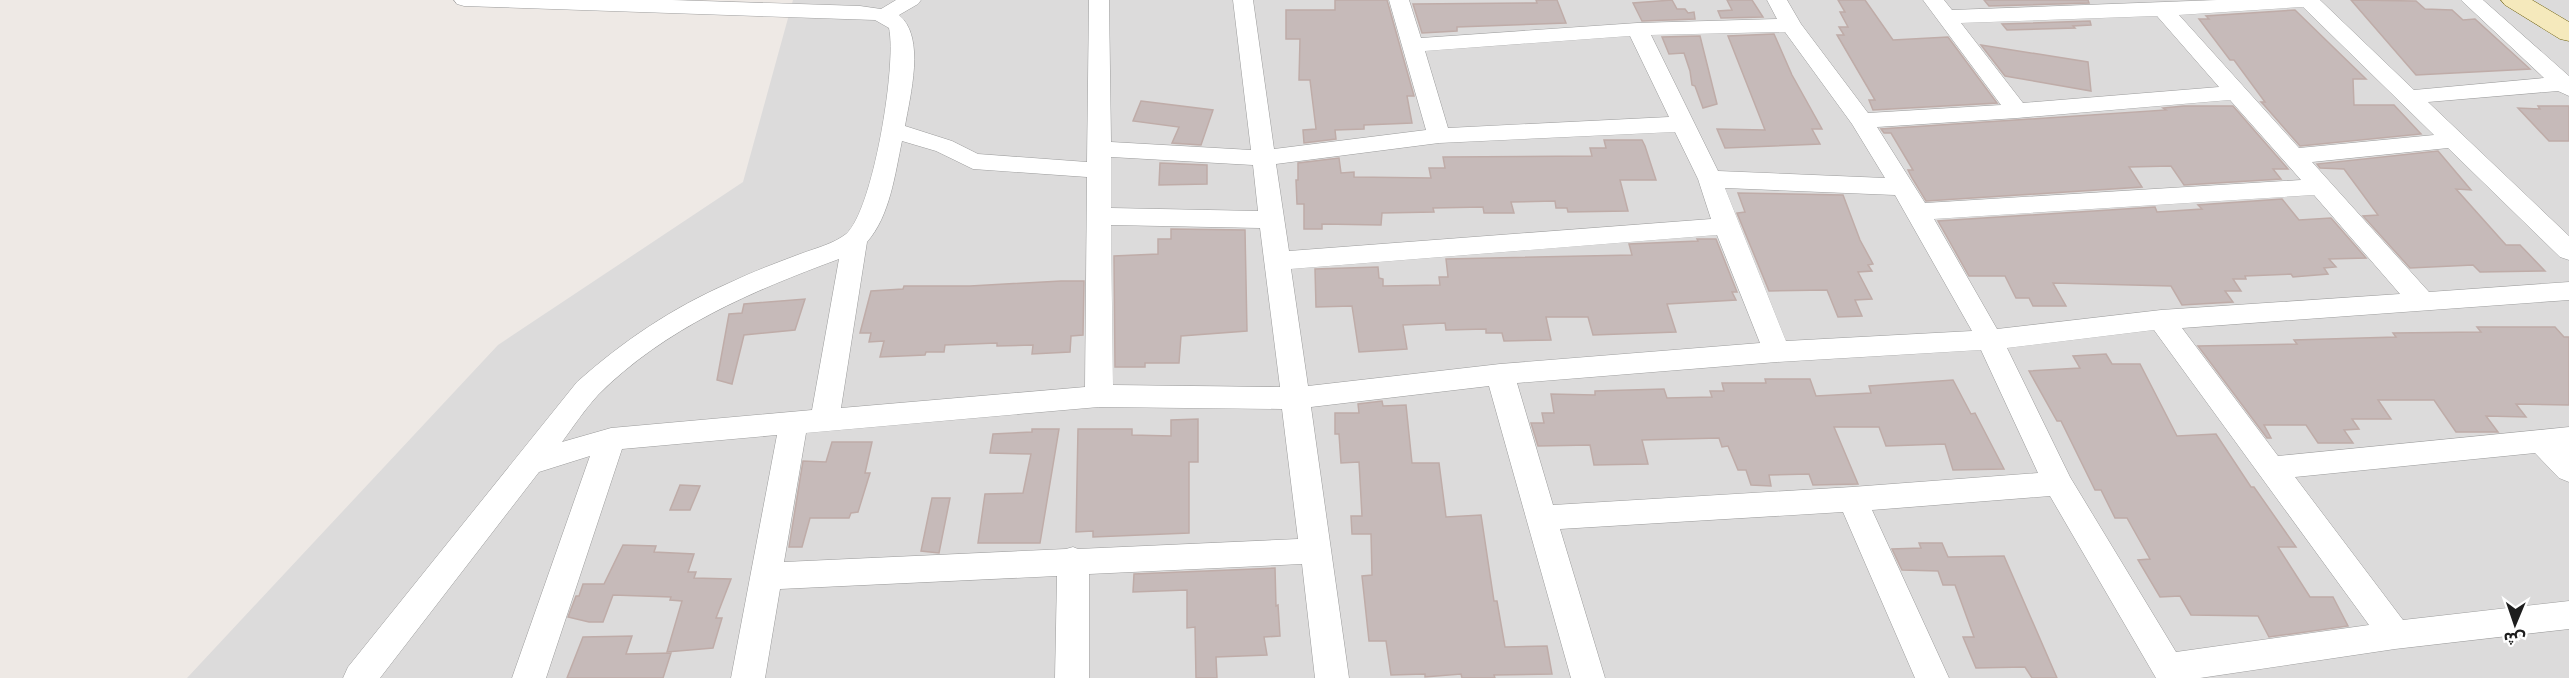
<svg xmlns="http://www.w3.org/2000/svg" width="2569" height="678" viewBox="0 0 2569 678" font-family="Overpass,'Noto Sans Arabic',sans-serif">
  <style>
    .residential { fill: #dcdbdb }
    .building { fill: #c6bab9; stroke: #bfaca8; stroke-width: 1.5 }
    .lines { fill: none; stroke-linecap: round; stroke-linejoin: round }
    .minor-casing { stroke: #9b9b9b; stroke-width: 1 }
    .secondary-casing { stroke: #6e600c; stroke-width: 1 }
    .minor { fill: #fff; fill-rule: evenodd }
    .secondary { fill: #f5e9bc; fill-rule: evenodd }
  </style>
  <rect width="100%" height="100%" fill="#eee9e5"/>
  <path class="residential" d="M793,0H2569V678H187L498,345L743,182Z"/>
  <g class="building">
    <path d="M1335,0H1387L1414,96H1407L1412,123L1364,125V129L1335,130L1336,139L1304,143L1303,130L1316,129L1310,80H1299L1300,39H1286V10H1335Z"/>
    <path d="M1536,0H1557L1566,23L1457,27V31L1422,33L1413,4L1537,3Z"/>
    <path d="M1672,0L1677,9H1685L1688,13L1694,12L1695,19L1642,21L1633,3Z"/>
    <path d="M1727,0H1752L1763,17L1721,18L1718,11L1732,10Z"/>
    <path d="M1838,0H1865L1893,40L1948,37L1997,103L1873,110L1869,100H1875L1837,35H1844L1839,27H1848L1840,12H1845Z"/>
    <path d="M1984,0H2088L2089,3L1989,6Z"/>
    <path d="M2351,0L2416,1L2425,9L2452,10L2463,20L2475,19L2530,69L2416,75Z"/>
    <path d="M2295,10L2366,79H2353L2354,105H2394L2421,134L2300,146L2264,105L2261,102H2265L2234,60H2230L2199,19H2209L2206,16Z"/>
    <path d="M2090,21L2091,25L2073,26L2075,28L2007,30L2002,24Z"/>
    <path d="M1774,34L1792,75L1822,129H1812L1820,144L1725,148L1717,129L1765,130L1728,36Z"/>
    <path d="M1700,36L1717,104L1703,108L1695,86L1692,85L1690,71L1684,53L1669,54L1662,37Z"/>
    <path d="M1981,45L2088,62L2091,91L2005,76Z"/>
    <path d="M1141,101L1213,110L1201,145L1172,143L1179,127L1133,121Z"/>
    <path d="M2184,106H2233L2288,169H2273L2281,179L2184,185L2171,166L2129,167L2142,187L1926,201L1912,178L1908,170H1913L1891,133H1884L1881,129L2166,110L2163,108Z"/>
    <path d="M2538,106H2569V141H2549L2518,108L2540,109Z"/>
    <path d="M1604,140H1642L1645,146L1656,180H1620L1628,211L1568,212L1567,208H1556L1555,201L1511,202L1514,213H1484L1483,207L1433,208L1434,212L1382,213L1381,225L1322,224V229H1304V204H1297L1296,180H1298V163L1339,158L1341,173L1354,172V177L1431,178L1429,168H1445L1443,157L1592,156L1590,148H1606Z"/>
    <path d="M2438,151L2471,190L2456,189L2506,245H2520L2545,271L2480,272L2473,265L2410,268L2363,216L2378,215L2344,169L2320,168L2317,164Z"/>
    <path d="M1160,163L1207,165V184L1159,185Z"/>
    <path d="M1738,193L1843,195L1860,240L1873,264L1868,265L1872,271L1858,272L1872,299L1855,300L1862,316L1838,317L1827,290L1769,291L1737,213L1745,212Z"/>
    <path d="M2282,199L2299,220L2331,218L2366,258L2329,259L2336,267L2324,268L2328,274L2293,277L2291,274L2245,276L2246,279H2233L2241,291H2225L2233,302L2182,305L2171,286L2053,283L2066,306H2033L2029,298H2016L2005,276H1969L1938,221L2155,207L2157,212L2202,209L2198,205Z"/>
    <path d="M1171,229L1245,230L1247,331L1181,336L1179,363H1145V367H1115L1114,256L1158,254V239H1171Z"/>
    <path d="M1697,239H1716L1737,292H1732L1736,300L1667,304L1676,332L1593,335L1588,317H1546L1551,340L1504,341L1502,333H1486V329L1446,330L1445,323L1403,325L1407,349L1359,352L1352,306L1316,307L1315,269L1378,267L1379,278L1383,279V286L1440,285L1439,277H1448L1446,259L1632,255L1629,244L1698,241Z"/>
    <path d="M1061,281H1084L1083,335L1071,336L1070,352L1032,354L1033,345L997,346V343L945,345L944,352H926L925,355L880,357L884,341L869,342L871,333H860L871,291L903,289L904,286H970Z"/>
    <path d="M805,299L795,330L744,335L732,384L717,380L729,314L742,313L744,304Z"/>
    <path d="M2477,327H2555L2564,337H2569V405L2516,404L2526,417L2486,416L2498,432H2456L2434,400H2378L2391,419H2352L2359,429L2344,430L2353,443H2318L2306,425H2264L2271,438H2267L2198,346L2297,344L2294,340L2396,337L2393,333L2481,332Z"/>
    <path d="M2106,354L2112,364H2140L2177,436L2216,434L2251,487H2254L2296,547H2278L2310,597H2333L2348,626L2269,637L2258,616L2191,615L2180,596L2160,597L2138,560L2150,559L2127,518H2115L2101,490H2095L2061,421H2057L2029,371L2080,368L2073,356Z"/>
    <path d="M1765,379H1810L1816,396L1871,393L1869,386L1953,380L1971,414L1975,413L2004,469L1953,470L1945,444L1886,446L1879,427H1834L1858,484L1813,485L1809,474L1769,475L1771,486L1751,485L1746,470H1738L1728,446L1722,447L1719,438L1642,440L1648,464L1594,465L1590,445L1538,446L1531,423H1544L1542,413H1554L1551,394L1595,395V391L1664,389L1667,398L1712,397L1710,391H1724L1722,383H1766Z"/>
    <path d="M1382,401L1383,406L1406,405L1412,463H1439L1446,517L1481,515L1494,601H1497L1505,647L1547,646L1552,674L1494,675L1495,678H1462L1461,674L1425,677V674L1391,675L1386,641H1369L1362,576L1372,575L1371,534H1352L1351,516H1362L1359,462L1341,463L1339,434H1335V413H1359L1358,404Z"/>
    <path d="M1198,419V462H1189V533L1093,537V531L1076,532L1078,429H1132V435L1171,436V420Z"/>
    <path d="M1032,429H1059L1040,543H978L985,494L1023,493L1031,454L990,453L993,434L1032,432Z"/>
    <path d="M832,442H872L865,473H870L858,512L851,513L849,518H810L802,547H789L803,461L826,462Z"/>
    <path d="M680,485L700,486L690,510H670Z"/>
    <path d="M932,498H950L939,553L921,551Z"/>
    <path d="M1919,543H1942L1948,557L2004,556L2057,678H2032L2025,667L1976,668L1963,637H1974L1955,585H1943L1938,571L1902,570L1892,549L1921,548Z"/>
    <path d="M623,545L656,546L654,552L694,554L688,572H696L694,578L731,579L716,618H722L713,648L667,652L682,601L670,600L671,597L613,595L603,622H589L568,617L576,596H579L583,584H604Z"/>
    <path d="M1275,568L1276,606L1278,605L1280,636L1264,637L1267,655L1216,657L1217,678H1196L1195,627L1187,628V590L1133,592L1134,574Z"/>
    <path d="M632,636L626,654L671,653L663,678H567L583,637Z"/>
  </g>
  <g class="lines">
    <g class="minor-casing">
      <path id="minor" d="M454,0H672L860,6L881,9L896,0H921L918,4L899,15C926,37 910,96 905,126L952,141L978,154L1087,162L1089,0H1109L1111,142L1251,150L1233,0H1253L1274,149L1426,130L1389,0H1409L1421,38L1637,23L1777,19L1767,0H1787L1801,24L1868,113L2001,105L1923,0H1944L1952,10L2217,0H2320L2414,90L2544,78L2461,0H2483L2569,76V96L2558,91L2428,102L2569,236V260L2560,257L2448,148L2312,162L2429,292L2569,282V300L2182,328L2278,456L2569,427V482L2559,478L2535,453L2295,477L2403,620L2569,601V629L2395,649L2200,678H2156L2050,496L1872,510L1949,678H1915L1843,512L1560,529L1605,678H1571L1489,386L1311,407L1349,678H1315L1302,564L1089,574V678H1055L1057,576L780,589L765,678H731L777,435L622,449L546,678H512L590,456L539,472L380,678H343L348,667L577,382C623,341 672,308 729,283C752,272 776,263 800,254C816,248 833,244 846,234C873,211 897,64 889,28L875,20L464,6L457,4ZM2303,7L2434,135L2299,148L2179,15ZM2157,16L2219,87L2023,103L1961,23ZM1785,32L1852,124L1885,178L1718,171L1651,35ZM1630,36L1669,117L1448,128L1425,51ZM2230,100L2301,180L1925,203L1877,127L2017,118ZM1675,132L1698,179L1711,219L1289,251L1276,164L1439,143ZM902,141L936,151L973,169L1087,177L1085,387L841,408L867,242C890,216 895,174 902,141ZM1111,157L1253,165L1258,211L1111,208ZM1725,188L1895,195L1972,331L1786,341ZM2314,195L2400,294L2161,310L1997,329L1934,219ZM1111,225L1260,228L1280,387L1113,385ZM1717,235L1760,343L1500,364L1308,386L1291,269ZM839,259L812,410L611,428L562,442C573,427 585,409 598,395C665,328 752,291 839,259ZM2154,330L2369,625L2176,652L2070,477L2007,348ZM1981,350L2038,473L1852,487L1553,505L1517,383L1777,362ZM1099,407L1282,409L1298,539L1078,549L1073,547L1066,549L784,562L806,433Z"/>
    </g>
    <g class="secondary-casing">
      <path id="secondary" d="M2501,0H2532L2569,22V41L2560,39L2505,5Z"/>
    </g>
    <use href="#minor" class="minor"/>
    <use href="#secondary" class="secondary"/>
  </g>
  <g transform="translate(2515 624) rotate(182)" stroke="#ffffff" stroke-width="4.5" paint-order="stroke">
  <path d="M0-4.5L10 22L0 15L-10 22Z" fill="#1e1e1e"/>
  <text y="-9" font-size="16" font-weight="bold" text-anchor="middle" fill="#1e1e1e">ش</text>
  </g>
</svg>
